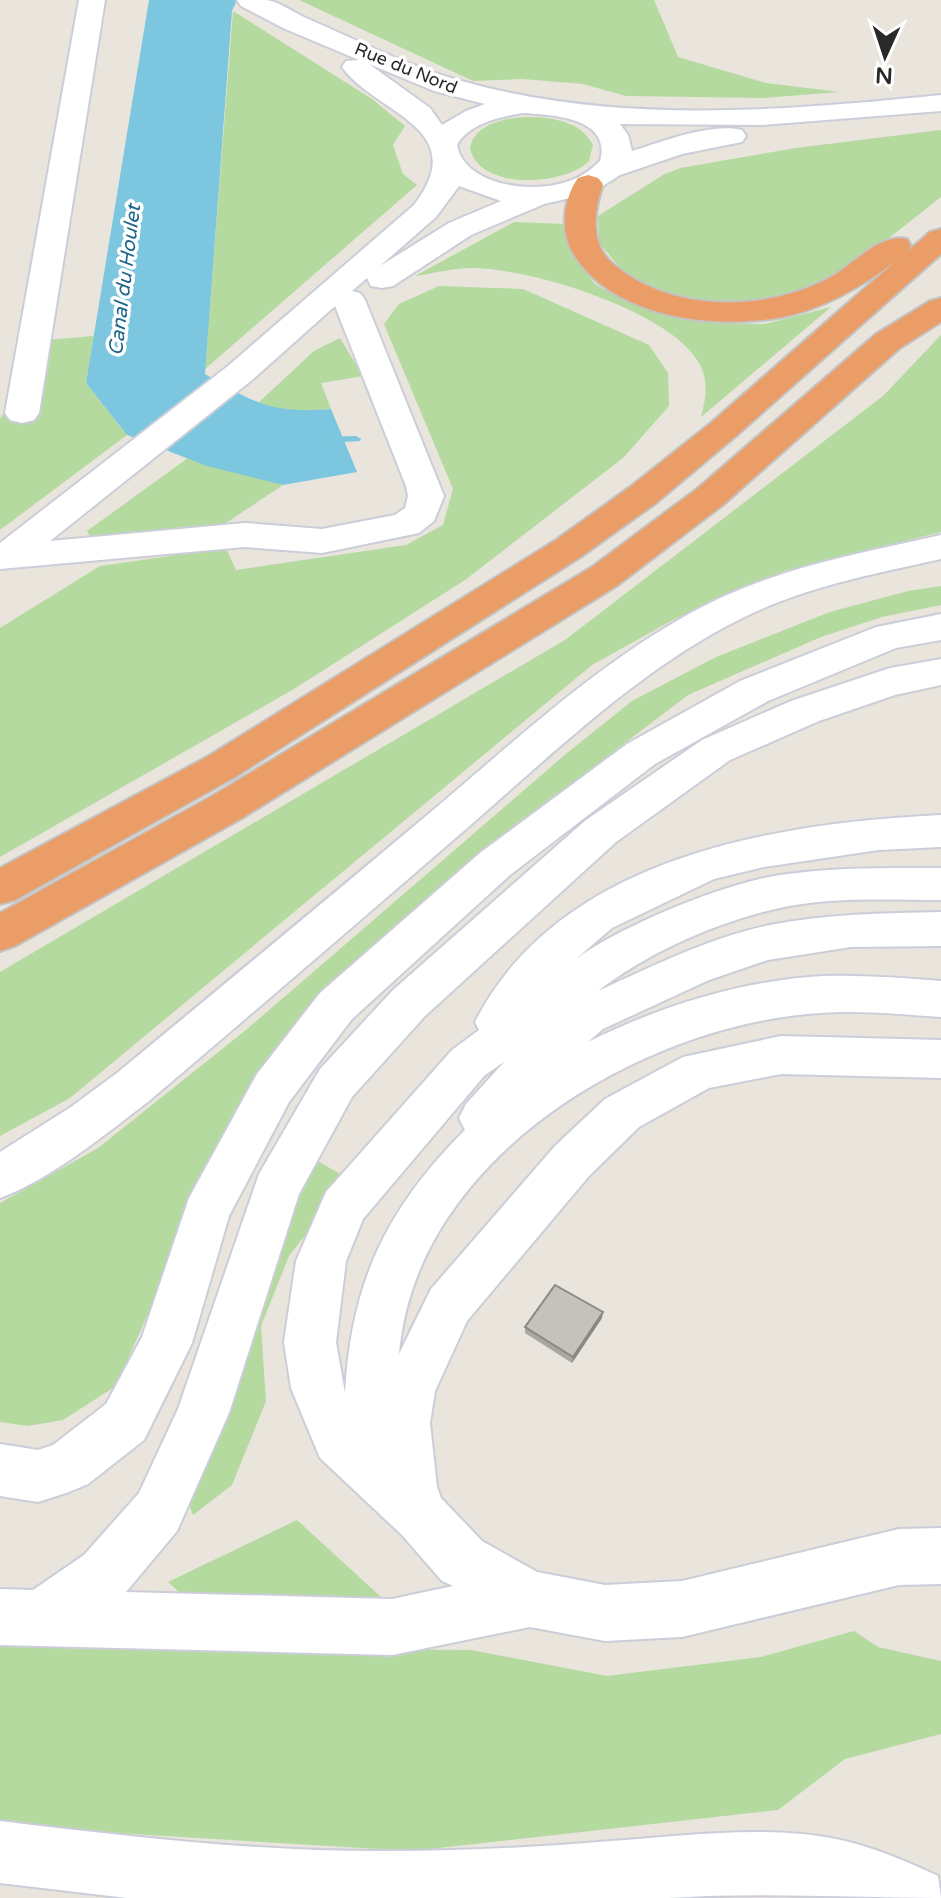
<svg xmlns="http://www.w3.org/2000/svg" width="941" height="1898" viewBox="0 0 941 1898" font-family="'Varela Round',sans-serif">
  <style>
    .green { fill: #b4da9f }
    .water { fill: #7cc7df }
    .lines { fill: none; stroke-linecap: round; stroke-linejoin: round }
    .stream { fill: #7cc7df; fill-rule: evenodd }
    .minor-casing { stroke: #cbced9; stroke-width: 4 }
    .highway-casing { stroke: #c3c3c3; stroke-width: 4 }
    .minor { fill: #fff; fill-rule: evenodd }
    .highway { fill: #ea9d67; fill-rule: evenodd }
    .wall { fill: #a9a7a1 }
    .shaded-wall { fill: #8a8883 }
    .building { fill: #c5c2bb; stroke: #8a8883; stroke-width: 2 }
    .labels { text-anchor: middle; stroke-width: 7; stroke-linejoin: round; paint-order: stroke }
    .far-street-label { font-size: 18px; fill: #292929; stroke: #fff }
    .far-water-label { font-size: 20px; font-style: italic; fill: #1d6689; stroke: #fff }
  </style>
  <rect width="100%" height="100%" fill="#e9e4dc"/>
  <g class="green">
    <path d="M299,0H654L678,57L766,83L840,92L763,98L626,96L583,84L522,79L473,81Z"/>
    <path d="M233,11L372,99L405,126L393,145L403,174L417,185L205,369Z"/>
    <path d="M527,117C551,117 581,121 593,145L589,161C564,186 479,191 470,148C475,123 506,118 527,117Z"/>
    <path d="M941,130V197C898,231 856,267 805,290C757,312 664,304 623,270C614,262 607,251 599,243L598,216L663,175L680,168L796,148Z"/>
    <path d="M514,222L566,224L569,249L595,284L626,302L717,323L765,324L831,307L701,417C706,398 709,381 699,363C670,311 533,270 477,268C457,267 435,273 415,276Z"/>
    <path d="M439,286L523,289L649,345L668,373L669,406L623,458L465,580L294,689L0,857V628L100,566L226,548L236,570L406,545L443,525L453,489L384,324L399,304Z"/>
    <path d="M941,335V532L784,571L671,621L592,665L70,1098L0,1136V972L565,640L883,396Z"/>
    <path d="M94,336L86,383L127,435L0,530V419L46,340Z"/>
    <path d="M340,338L363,376L321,383L331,409L296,412L257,404L314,351Z"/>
    <path d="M188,458L283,485L220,527L92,541L87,531Z"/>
    <path d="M941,586V605L882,617L821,637L688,695L529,816L344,979L207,1180L116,1386L63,1420L28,1426L0,1422V1203L98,1148L246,1030L567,753L632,701L716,657L830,612L908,591Z"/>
    <path d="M307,1155L349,1179L289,1256L261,1326L266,1401L232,1485L193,1515L186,1496Z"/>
    <path d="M297,1520L393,1608L189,1601L168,1582Z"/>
    <path d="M854,1631L878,1647L941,1661V1734L845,1759L778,1810L412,1851L0,1826V1647L471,1650L607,1676L761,1657Z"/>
  </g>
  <path class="water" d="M149,0H237L232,11L205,374C254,403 272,414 331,409L357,472L283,485L207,466L127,435L86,383Z"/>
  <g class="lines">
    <path class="stream" d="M356,436L361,439L360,441L326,443L321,440L326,437Z"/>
    <g class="minor-casing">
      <g id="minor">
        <path d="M79,0H105L39,413L34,420L22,423L10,420L5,413Z"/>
        <path d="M237,0C247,0 258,0 267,0C280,2 294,13 306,18C354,39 408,66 458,80C613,125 782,111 941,95V111L761,125L620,124L628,135L632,151C661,142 712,122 742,130L746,136L742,142L682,154L620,175L592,193L544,204L471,235L393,286L382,288L371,286L367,278L352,291L360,293L365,300L444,496L434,521L419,533L322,553L245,547L0,569V543L228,366L414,205C474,127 374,113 342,67L346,61L359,60L283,28L241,6ZM369,64L434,91L485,104L466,111L442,125L430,108ZM523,113C554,115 612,118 600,161C591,170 581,177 569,181C535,194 465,187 457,145C469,123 500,117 523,113ZM459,186L501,201L449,223L380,266L436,217ZM335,306L406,486L408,496L405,508L395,515L322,529L245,523L50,541L252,380Z"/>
        <path d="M941,535V559C878,573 814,585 755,612C646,662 556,751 466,829C361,920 255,1011 149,1101C107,1133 50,1180 0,1198V1152L71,1107L117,1073C224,985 331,896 438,806C522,735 605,657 704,606C777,568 861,553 941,535Z"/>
        <path d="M941,614V640L896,648L768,701L655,764L510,875L352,1019L289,1102L229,1216L192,1343L144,1440L88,1484L69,1492L38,1502L0,1496V1444L38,1450L53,1445L106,1404L142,1337L189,1198L257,1074L320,993L480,853L627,744L740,681L876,627Z"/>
        <path d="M941,659V685L895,695L819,721L730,760L616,842L425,1016L352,1097L299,1194L229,1413L177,1531L126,1592L392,1599L453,1586L442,1581L402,1535L320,1458L291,1388L284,1342L296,1261L326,1192L452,1050L479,1030L475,1022C559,857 774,823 941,815V847L879,850L764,867L714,879L612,928L576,959C623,925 722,884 780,875C834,867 887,868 941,868V900C887,900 829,896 775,909C713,924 649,952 598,991C653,966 711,937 770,925C827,914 883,913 941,912V946L851,947L768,960L709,980L603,1029L588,1042C660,1006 744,980 824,976C863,975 902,978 941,981V1017C897,1014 852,1009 807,1014C631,1031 415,1162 399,1354L431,1289L555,1146L605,1099L683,1057L781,1036L941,1040V1078L781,1074L709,1088L639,1127L589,1176L467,1321L435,1391L430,1423L437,1487L441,1498L482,1541L537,1572L605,1585L682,1581L899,1529L941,1528V1584L899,1585L682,1637L605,1641L530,1627L392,1655L0,1645V1589L33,1590L84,1555L139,1493L178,1409L259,1174L320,1069L393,990L586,820L702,740L791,701L890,668ZM505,1061L466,1104L459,1118L465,1130C387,1208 351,1282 345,1393L336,1342L346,1261L363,1219L484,1076Z"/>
        <path d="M0,1821C131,1837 261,1852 393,1851C466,1851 539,1847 611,1841C686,1836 767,1824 841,1840C876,1848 906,1861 938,1876L941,1898C851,1898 760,1892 670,1898H127L0,1883Z"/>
      </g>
    </g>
    <g class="highway-casing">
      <g id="highway">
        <path d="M588,175L598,178L603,184C594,211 589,243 613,264C672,314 768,312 833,276C855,263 880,233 907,239L911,246L908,251L930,232L941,229V254L736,436L656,503L582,556L235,777L15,900L0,904V868L207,757L556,540L630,487L712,422L897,260C863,286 825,308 783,317C714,330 612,318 573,253C560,231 563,199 578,178Z"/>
        <path d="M941,298V322L900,348L724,504L618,585L242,818L15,946L0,951V913L212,796L592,567L698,488L876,334L930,301Z"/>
      </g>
    </g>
    <use href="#minor" class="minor"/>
    <use href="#highway" class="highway"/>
  </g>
  <path class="wall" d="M602,1318L572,1363L525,1333V1327Z"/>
  <path class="shaded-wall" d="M603,1312L602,1318L572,1363L573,1357Z"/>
  <path class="building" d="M555,1285L603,1312L573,1357L525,1327Z"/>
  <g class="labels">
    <g class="far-street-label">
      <text transform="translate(406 68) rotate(22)" y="6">Rue du Nord</text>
    </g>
    <g class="far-water-label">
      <text transform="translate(124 280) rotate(-83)" y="7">Canal du Houlet</text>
    </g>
  </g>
  <g transform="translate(885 56) rotate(183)" stroke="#ffffff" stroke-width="6" paint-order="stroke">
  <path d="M0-6L14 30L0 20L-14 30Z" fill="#292929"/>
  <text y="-12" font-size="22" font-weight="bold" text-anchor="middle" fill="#292929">N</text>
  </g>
</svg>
